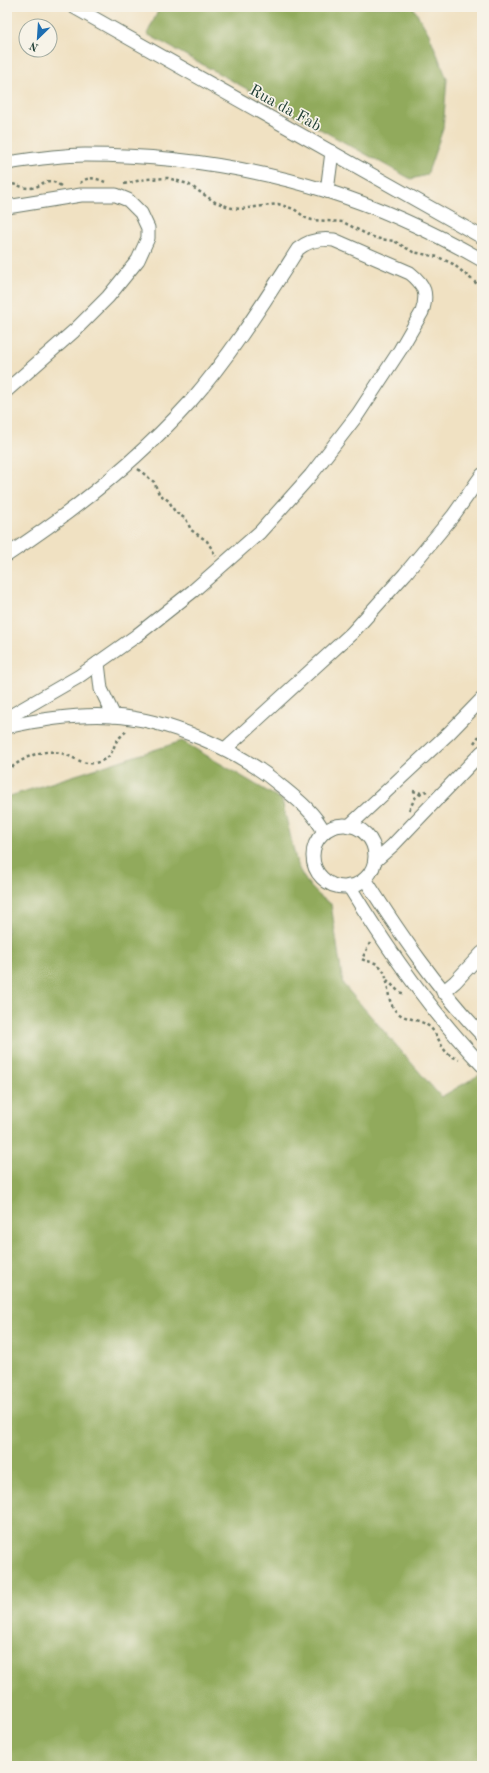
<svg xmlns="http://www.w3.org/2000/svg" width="489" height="1773" viewBox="0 0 489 1773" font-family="'Old Standard TT',serif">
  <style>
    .forest { fill: #91aa5c; stroke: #587448 }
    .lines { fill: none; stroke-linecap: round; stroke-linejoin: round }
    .street-casing { stroke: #687666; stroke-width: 15 }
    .path { stroke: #687666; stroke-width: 2.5; stroke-dasharray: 3 3; stroke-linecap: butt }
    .street { stroke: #fff; stroke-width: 13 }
    .labels { text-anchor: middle; stroke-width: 3.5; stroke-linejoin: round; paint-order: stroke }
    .street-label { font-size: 16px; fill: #1f3d34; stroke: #f7f3e8 }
  </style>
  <rect width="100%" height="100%" fill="#f7f3e8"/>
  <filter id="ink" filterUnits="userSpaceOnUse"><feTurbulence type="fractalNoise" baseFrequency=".025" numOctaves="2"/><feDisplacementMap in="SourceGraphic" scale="8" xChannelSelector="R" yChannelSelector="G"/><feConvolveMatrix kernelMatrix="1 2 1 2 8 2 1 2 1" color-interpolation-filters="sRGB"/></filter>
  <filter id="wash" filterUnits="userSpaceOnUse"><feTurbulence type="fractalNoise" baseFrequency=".012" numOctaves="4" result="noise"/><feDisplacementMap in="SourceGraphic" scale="16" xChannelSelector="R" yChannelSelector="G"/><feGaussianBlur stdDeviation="0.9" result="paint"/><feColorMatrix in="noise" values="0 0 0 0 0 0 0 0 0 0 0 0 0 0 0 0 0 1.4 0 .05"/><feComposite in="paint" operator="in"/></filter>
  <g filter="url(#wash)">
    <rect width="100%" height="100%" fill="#f0e1c2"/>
    <g class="forest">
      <path d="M160,7H413L429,34L447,79L443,129L427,175L411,179L147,34Z"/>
      <path d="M182,741L282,800L297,864C304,881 315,894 331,904L343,984L441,1097L479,1075L482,1078V1766H7V797Z"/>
    </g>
  </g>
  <g filter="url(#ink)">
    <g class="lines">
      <g class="street-casing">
        <g id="street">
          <path d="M74,7L482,237"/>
          <path d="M7,163C33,159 59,155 85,155C166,155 250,167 327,191C381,208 433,232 482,260"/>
          <path d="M327,191L332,152"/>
          <path d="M7,207L81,195H116L128,200L141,213L148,228V238L138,260L108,297L74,331L7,390"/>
          <path d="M7,555C74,511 136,462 190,402C231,355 264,302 298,249C309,240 320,238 334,240L410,273C425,285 428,294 422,312L400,350L358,414L311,475L260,532L193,591L136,636L78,677L7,718"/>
          <path d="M98,663L101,689L114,716"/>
          <path d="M7,727C42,719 76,714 112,716C168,719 239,750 281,786C297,799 315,813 324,832"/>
          <path d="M225,749L352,633L405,574L453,516L482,475"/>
          <circle cx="344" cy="856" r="31"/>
          <path d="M349,826L449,733L482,699"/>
          <path d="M375,861L393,845L482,752"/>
          <path d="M365,879C400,934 437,988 482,1035"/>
          <path d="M349,886C388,950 430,1011 482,1065"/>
          <path d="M443,992L455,982L482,953"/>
        </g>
      </g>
      <g class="path">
        <path d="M80,183C88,176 96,178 105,182"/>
        <path d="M124,184L146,179L168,178L188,184L215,202L232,208L241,209L278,204L294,209L306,218L312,220L343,222L370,236L380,239L394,241L413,252L438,257L453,264L482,288"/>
        <path d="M7,185C15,182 20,188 29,188C44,188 43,174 61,186"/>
        <path d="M138,469L154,482L159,494L169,501L175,512L186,519L191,530L207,541L216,556"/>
        <path d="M474,743L482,732"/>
        <path d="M7,771C20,760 37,750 55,752C74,754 84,771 105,759C113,755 113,746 118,739C121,736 125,733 127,730"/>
        <path d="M413,791L421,793L427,791"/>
        <path d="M409,810L415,798L421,793"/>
        <path d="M370,943L362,959C367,962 372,961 377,964C392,974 384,995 394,1009C402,1020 417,1018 427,1025C442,1035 438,1054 459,1059"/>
        <path d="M387,980L399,992L405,994"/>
      </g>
      <use href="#street" class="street"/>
    </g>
  </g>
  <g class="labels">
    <g class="street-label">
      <text transform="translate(286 107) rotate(29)" y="6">Rua da Fab</text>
    </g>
  </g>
  <rect width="489" height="1773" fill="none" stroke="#f7f3e8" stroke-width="24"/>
  <g transform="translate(38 38) rotate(205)"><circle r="19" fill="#f7f3e8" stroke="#a1aaa0"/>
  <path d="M0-3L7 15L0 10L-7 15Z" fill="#1f6fb2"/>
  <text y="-6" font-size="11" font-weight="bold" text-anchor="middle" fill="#1f3d34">N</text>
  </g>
</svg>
